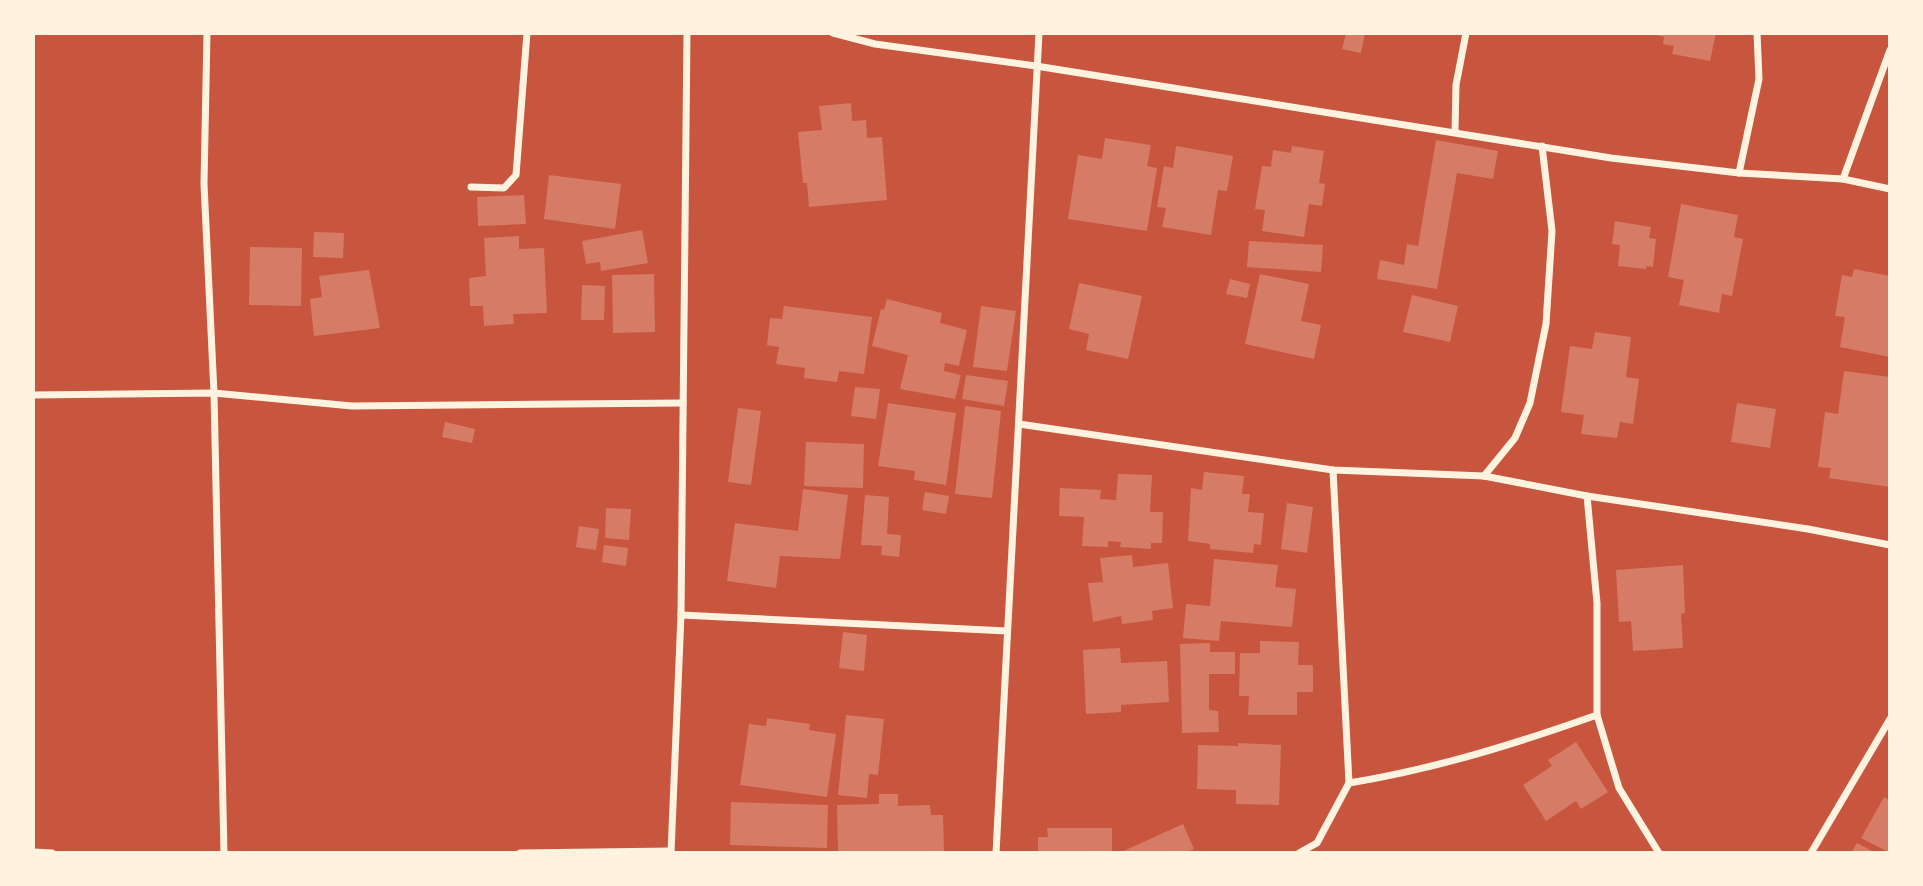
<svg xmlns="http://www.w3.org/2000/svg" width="1923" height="886" viewBox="0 0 1923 886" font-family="Manrope,sans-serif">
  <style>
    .building { fill: #d67c66 }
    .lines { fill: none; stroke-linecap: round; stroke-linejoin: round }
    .minor { stroke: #fff3e0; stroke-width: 7 }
  </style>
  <rect width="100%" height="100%" fill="#c8553d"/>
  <g class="building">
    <path d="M1346,33H1365L1361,53L1342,49Z"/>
    <path d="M1649,33H1716L1710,61L1672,54L1674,46L1663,44L1664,37Z"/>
    <path d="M851,103L852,121L866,120L867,138L882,137L887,200L809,207L807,183H803L798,132L822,130L819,106Z"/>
    <path d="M1105,138L1151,145L1147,166L1157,168L1147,231L1068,219L1078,155L1102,159Z"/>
    <path d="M1436,140L1498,151L1493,179L1457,173L1437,289L1377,279L1380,260L1404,265L1407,244L1418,246Z"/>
    <path d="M1176,146L1233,156L1227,191L1218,190L1211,235L1162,227L1166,208L1157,207L1164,166L1173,168Z"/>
    <path d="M1292,146L1324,151L1319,183L1325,184L1322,206L1309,204L1304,237L1262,231L1265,210L1255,209L1262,166L1271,167L1273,150L1291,153Z"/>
    <path d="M549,175L621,184L615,229L544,219Z"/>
    <path d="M524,195L526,224L478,226L477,197Z"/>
    <path d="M1681,204L1738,215L1734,237L1743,239L1732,296L1722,294L1719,313L1679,305L1684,280L1668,277Z"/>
    <path d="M1615,221L1651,227L1649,238L1656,239L1653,267L1647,266L1646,269L1618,266L1620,245L1612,244Z"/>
    <path d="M642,230L648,263L601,271L600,262L586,264L582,241Z"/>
    <path d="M314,232L344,233L343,258L313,257Z"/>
    <path d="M519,236V249L544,248L547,313L513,314L514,324L484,326L483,306H470L469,278L486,276L484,238Z"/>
    <path d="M1249,241L1323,245L1321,272L1247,267Z"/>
    <path d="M250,247L302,248L301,306L249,305Z"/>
    <path d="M1854,269L1890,276V357L1840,347L1845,317L1835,316L1842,275L1852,277Z"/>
    <path d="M369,270L380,328L314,336L310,299L322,297L319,276Z"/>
    <path d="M654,274L655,332L613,333L612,275Z"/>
    <path d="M1260,274L1309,284L1301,321L1321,325L1314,359L1245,344Z"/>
    <path d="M1230,279L1250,284L1247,298L1226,294Z"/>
    <path d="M1079,283L1142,296L1128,359L1086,350L1089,334L1069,329Z"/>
    <path d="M582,285L605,286L604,320H581Z"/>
    <path d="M1412,295L1458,306L1450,342L1403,332Z"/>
    <path d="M887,299L942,313L940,323L967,330L959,366L945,363L944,371L961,375L955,399L900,389L908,355L872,346L881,309L884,310Z"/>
    <path d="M784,306L872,317L864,374L839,371L837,382L804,378L805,368L776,364L779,347L767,345L770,318L782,319Z"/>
    <path d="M981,306L1016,311L1007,371L973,367Z"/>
    <path d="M1595,332L1631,337L1626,377L1639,379L1633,424L1620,422L1617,438L1581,434L1584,415L1561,412L1570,346L1592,349Z"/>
    <path d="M1844,371L1890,377V487L1829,478L1831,468L1818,467L1825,412L1838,414Z"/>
    <path d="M966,375L1008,381L1004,406L962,399Z"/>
    <path d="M855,387L880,389L876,419L851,416Z"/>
    <path d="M888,403L956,413L946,485L914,480L915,471L878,466Z"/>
    <path d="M1737,403L1776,409L1770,448L1731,442Z"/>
    <path d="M965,406L1001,411L992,498L955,494Z"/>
    <path d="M738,408L761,411L751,485L728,482Z"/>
    <path d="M445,422L475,429L472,443L442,437Z"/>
    <path d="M806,442L864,444L863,488L804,486Z"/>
    <path d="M1204,472L1244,476L1242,494H1250L1248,512L1264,513L1261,545L1254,544L1253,553L1210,549V544L1188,541L1191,488L1202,490Z"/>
    <path d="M1118,474L1152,475L1150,512H1163L1162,543H1151V549L1120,547L1121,542L1108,541V547L1082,546L1084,517L1059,516L1060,488L1101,490L1100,499L1116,500Z"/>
    <path d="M803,489L848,495L840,559L780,556L776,588L727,581L735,523L798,531Z"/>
    <path d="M925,492L949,496L946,514L922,510Z"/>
    <path d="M865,495L889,497L887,534L901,535L899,557L881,555L882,546L861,545Z"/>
    <path d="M1287,503L1313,507L1307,553L1281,549Z"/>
    <path d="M606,508L631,509L629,540L605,538Z"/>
    <path d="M579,526L599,529L596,550L576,547Z"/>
    <path d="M604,545L628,548L626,566L602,562Z"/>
    <path d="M1132,555L1133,567L1168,563L1173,608L1152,611L1153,620L1122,624L1121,616L1093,622L1088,583L1103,582L1100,558Z"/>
    <path d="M1214,559L1278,565L1275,587L1296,589L1292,627L1221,621L1219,641L1183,638L1186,604L1210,606Z"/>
    <path d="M1683,565L1685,613L1681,614L1683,648L1633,651L1631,621L1619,622L1616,570Z"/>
    <path d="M843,632L867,635L864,671L839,668Z"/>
    <path d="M1260,641L1299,642L1298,665H1313V692H1297V715H1248L1249,696H1239L1240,653H1260Z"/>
    <path d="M1210,643V652H1235V674H1209V710L1218,711L1219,732L1182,733L1180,644Z"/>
    <path d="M1120,648L1121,663L1167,661L1169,702L1121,705V712L1086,714L1083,650Z"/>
    <path d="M846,715L884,719L878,775L869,774L867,798L838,795Z"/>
    <path d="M767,718L810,724L809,730L836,734L827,797L740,785L749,724L766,726Z"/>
    <path d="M1576,742L1608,792L1581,809L1576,801L1546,821L1523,785L1552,766L1548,760Z"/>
    <path d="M1238,743L1281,745L1279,805L1236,804V790L1197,789L1198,745L1238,746Z"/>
    <path d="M879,794H898V806L930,805L931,815H943L944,853H838L837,805L879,804Z"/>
    <path d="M1884,797L1890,801V853L1861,838Z"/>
    <path d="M731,802L828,805L827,848L730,845Z"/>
    <path d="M1183,824L1194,849L1185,853H1119Z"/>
    <path d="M1047,828H1112V853H1038V837H1048Z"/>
    <path d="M1857,843L1876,853H1851Z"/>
  </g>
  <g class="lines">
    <g class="minor">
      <path d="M207,33L204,184L214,393L224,853"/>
      <path d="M833,33L875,44L1036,66L1611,158L1739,173L1843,179L1890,189"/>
      <path d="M1455,131L1456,85L1466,33"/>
      <path d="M1739,173L1759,79L1757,33"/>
      <path d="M1843,179L1890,50"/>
      <path d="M471,187L504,188L516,175L527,33"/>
      <path d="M33,395L214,393L352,406L683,403"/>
      <path d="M1019,424L1333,470L1484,476L1587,496L1808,529L1890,545"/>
      <path d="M1484,476L1515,438L1530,403L1546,324L1552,231L1542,146"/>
      <path d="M1587,496L1597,603V715L1619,788L1659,853"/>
      <path d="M681,615L1007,631"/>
      <path d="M1349,783C1435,769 1515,744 1597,715"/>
      <path d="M33,852L52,853"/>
      <path d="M520,853L671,851"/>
      <path d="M671,853L681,615L687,33"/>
      <path d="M996,853L1039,33"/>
      <path d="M1299,853L1317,843L1349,783L1333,470"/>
      <path d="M1811,853L1890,719"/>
    </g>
  </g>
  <rect width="1923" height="886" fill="none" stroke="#fff3e0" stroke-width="70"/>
</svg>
